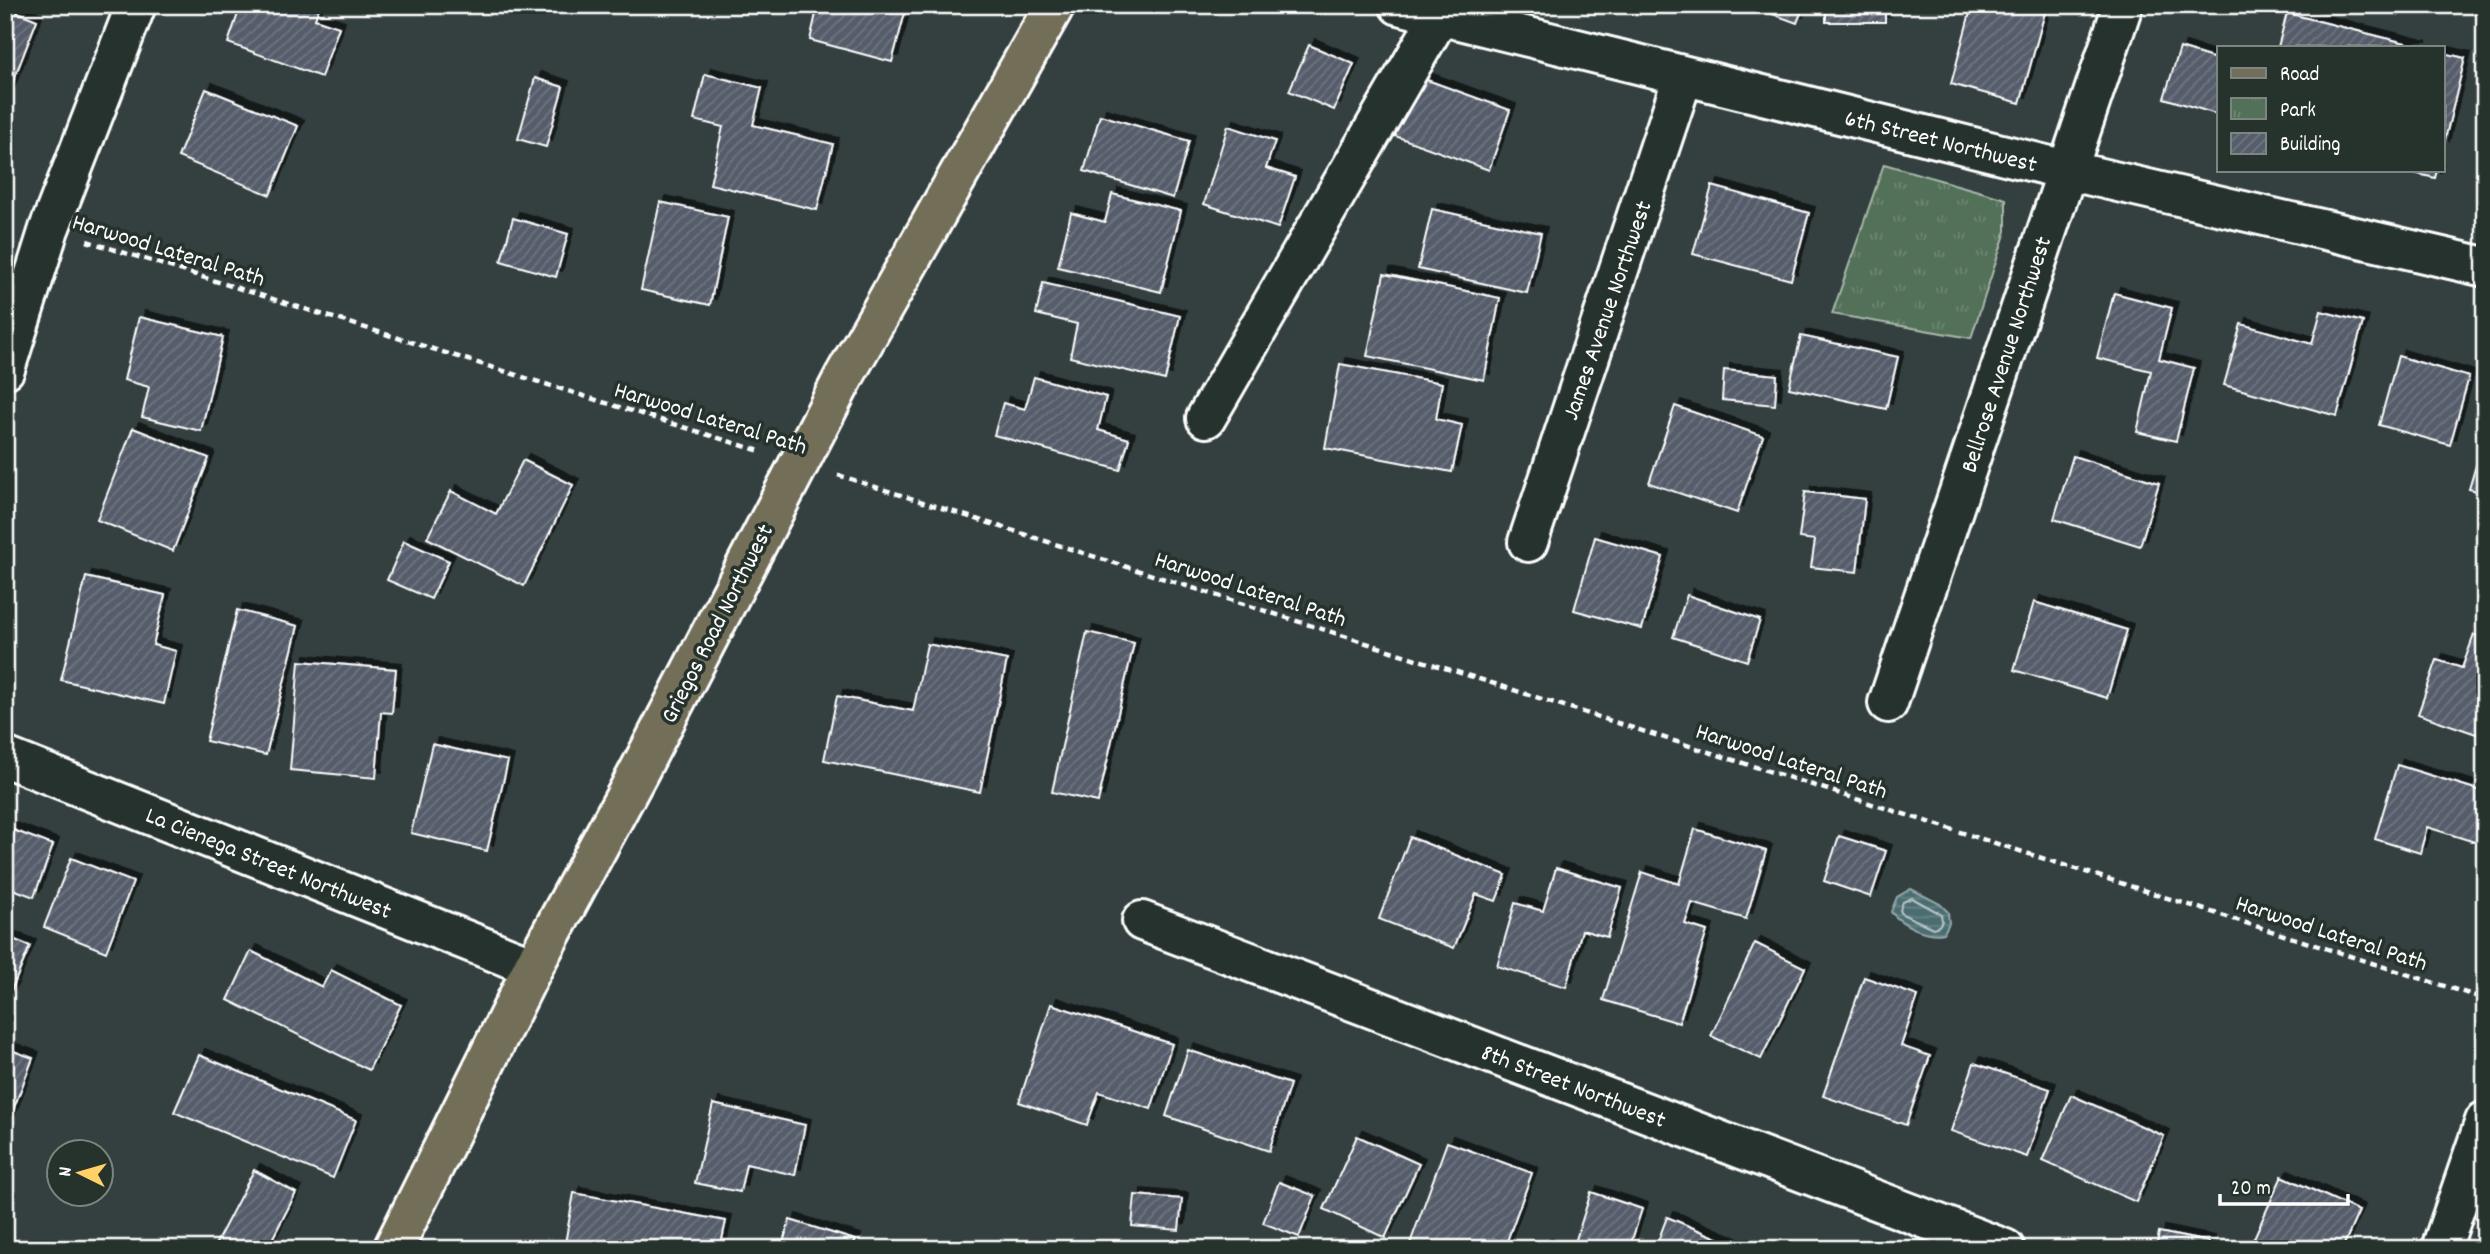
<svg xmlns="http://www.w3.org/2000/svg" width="2490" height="1254" viewBox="0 0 2490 1254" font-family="Dekko,sans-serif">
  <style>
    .park { fill: url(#park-tufts); stroke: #a9b8ac; stroke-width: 2 }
    .water { fill: url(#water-rules); stroke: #93a7aa; stroke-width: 2 }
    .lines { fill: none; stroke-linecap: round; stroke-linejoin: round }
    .shore { stroke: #b7c5c6; stroke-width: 2 }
    .building { fill: url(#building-hatch); stroke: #fff; stroke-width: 2; filter: url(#shadow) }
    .minor-casing { stroke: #fff; stroke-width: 44 }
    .major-casing { stroke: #fff; stroke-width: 44 }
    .path { stroke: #fff; stroke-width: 4.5; stroke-dasharray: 7 5; stroke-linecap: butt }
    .minor { stroke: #26332d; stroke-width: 38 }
    .major { stroke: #726e59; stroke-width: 38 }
    .labels { text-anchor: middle; stroke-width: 7; stroke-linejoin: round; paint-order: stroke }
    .street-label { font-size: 24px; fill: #fff; stroke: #26332d }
  </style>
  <defs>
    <pattern id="park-tufts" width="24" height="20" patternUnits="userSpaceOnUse" patternTransform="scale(1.75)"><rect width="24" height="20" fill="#537159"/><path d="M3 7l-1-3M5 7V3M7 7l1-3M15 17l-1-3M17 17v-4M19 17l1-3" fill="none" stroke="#6d8672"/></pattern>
    <pattern id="water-rules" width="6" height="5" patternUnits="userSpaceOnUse" patternTransform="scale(1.75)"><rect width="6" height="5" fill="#4b6d71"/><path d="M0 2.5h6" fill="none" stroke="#668386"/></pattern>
    <pattern id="building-hatch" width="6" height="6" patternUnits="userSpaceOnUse" patternTransform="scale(1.75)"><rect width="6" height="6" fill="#565d6b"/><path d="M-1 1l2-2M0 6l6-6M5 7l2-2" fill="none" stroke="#6f7581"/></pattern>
    <filter id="shadow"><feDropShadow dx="6" dy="-6" stdDeviation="0" flood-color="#0009"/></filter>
  </defs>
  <rect width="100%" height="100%" fill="#344040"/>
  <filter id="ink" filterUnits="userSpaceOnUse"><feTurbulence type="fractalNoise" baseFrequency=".0143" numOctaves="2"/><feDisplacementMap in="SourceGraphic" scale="14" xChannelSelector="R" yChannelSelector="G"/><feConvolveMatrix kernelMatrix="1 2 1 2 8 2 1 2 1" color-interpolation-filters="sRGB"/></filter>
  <g filter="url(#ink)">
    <path class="park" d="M1884,164L2006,199V231L1971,338L1832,314Z"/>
    <path class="water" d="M1911,889L1940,904L1948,912L1949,923L1944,933C1927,937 1902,925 1891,912L1897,897Z"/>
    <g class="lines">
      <path class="shore" d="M1912,898L1941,914L1942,921L1939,926L1933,928L1902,914L1900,910L1903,902Z"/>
    </g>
    <g class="building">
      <path d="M241,5H320L315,19L339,27L321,77L228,43Z"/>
      <path d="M818,5H907L892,62L810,40Z"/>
      <path d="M1748,5H1804L1797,23Z"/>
      <rect x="1826" y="5" width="59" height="17"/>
      <path d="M1972,5H2047L2020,103L1951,84Z"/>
      <path d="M5,7L37,20L5,102Z"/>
      <path d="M2287,13L2421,47H2278Z"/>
      <path d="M1309,45L1354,64L1334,110L1289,91Z"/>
      <path d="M2180,48L2219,60V115L2164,98Z"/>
      <path d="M2443,53L2465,58L2443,148Z"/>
      <path d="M705,74L762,88L753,125L833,144L817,210L710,184L723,127L694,120Z"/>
      <path d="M1416,76L1510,110L1489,170L1395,136Z"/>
      <path d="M535,78L563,87L546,147L518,139Z"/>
      <path d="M206,89L298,126L270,195L178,157Z"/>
      <path d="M1100,115L1189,141L1173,198L1084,171Z"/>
      <path d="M1228,126L1275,141L1266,168L1295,177L1278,228L1204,204Z"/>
      <path d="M2401,170H2437L2435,178Z"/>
      <path d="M1712,186L1809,213L1791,280L1693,254Z"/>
      <path d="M1112,194L1181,211L1161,292L1058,267L1071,213L1105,222Z"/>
      <path d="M660,202L728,217L710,305L641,290Z"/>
      <path d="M1432,209L1541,233L1527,293L1418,269Z"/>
      <path d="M513,218L568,234L556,277L501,261Z"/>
      <path d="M1384,274L1500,298L1484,380L1367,356Z"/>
      <path d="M1043,283L1180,316L1165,380L1070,357L1077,324L1036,314Z"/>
      <path d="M2114,293L2172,308L2159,359L2194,368L2176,441L2137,432L2151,371L2097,358Z"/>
      <path d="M2321,311L2363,322L2337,416L2224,385L2241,324L2312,344Z"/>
      <path d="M139,317L223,337L201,431L142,417L149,387L124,380Z"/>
      <path d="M1801,336L1898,357L1886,409L1789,388Z"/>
      <path d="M2398,356L2469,377L2450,445L2379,425Z"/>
      <path d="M1340,364L1442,383L1436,419L1462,425L1452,472L1325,448Z"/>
      <path d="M1724,370L1777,375L1775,405L1722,400Z"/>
      <path d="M1034,377L1106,397L1098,430L1129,439L1120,470L994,435L1003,403L1025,409Z"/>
      <path d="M1675,406L1763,436L1737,513L1649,483Z"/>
      <path d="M133,428L209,458L173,551L97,520Z"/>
      <path d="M2485,435V493L2469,489Z"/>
      <path d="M2073,456L2159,483L2140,546L2054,519Z"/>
      <path d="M523,460L573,485L524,586L427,538L451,491L496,514Z"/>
      <path d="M1805,492L1865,499L1857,572L1811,567L1815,540L1799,538Z"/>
      <path d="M1595,537L1663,557L1642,629L1574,610Z"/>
      <path d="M404,541L449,561L431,599L387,580Z"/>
      <path d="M86,577L165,595L153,645L176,651L164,704L61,680Z"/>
      <path d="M1687,595L1760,620L1747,661L1673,637Z"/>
      <path d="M2034,602L2127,630L2107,698L2014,670Z"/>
      <path d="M237,610L298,626L266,755L206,741Z"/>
      <path d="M1087,632L1134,643L1098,802L1052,792Z"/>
      <path d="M2474,635L2485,638V737L2418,714L2437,660L2462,668Z"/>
      <path d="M927,644L1007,660L980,792L824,760L837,696L913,711Z"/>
      <path d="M299,661L396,669L392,713L381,712L376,778L290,770Z"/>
      <path d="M432,744L508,761L487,851L411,833Z"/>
      <path d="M2397,765L2485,792V830L2481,844L2427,827L2420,853L2375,839Z"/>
      <path d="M5,827L53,845L34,897L5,886Z"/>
      <path d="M1695,829L1766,851L1746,919L1692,903L1685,924L1707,931L1679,1023L1603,1000L1642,872L1679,884Z"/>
      <path d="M1839,836L1886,851L1871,897L1824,881Z"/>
      <path d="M1410,837L1506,875L1496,901L1476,894L1454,948L1379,919Z"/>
      <path d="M71,858L133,882L106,952L44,927Z"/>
      <path d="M1556,868L1622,888L1607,937L1582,930L1566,987L1497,966L1515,903L1543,911Z"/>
      <path d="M5,936L30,946L5,1005Z"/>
      <path d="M1755,943L1805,968L1761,1059L1711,1036Z"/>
      <path d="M251,951L322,987L331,970L401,1005L369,1070L228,1000Z"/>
      <path d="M1864,977L1918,996L1901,1046L1930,1056L1906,1125L1823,1096Z"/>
      <path d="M1051,1004L1172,1044L1151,1109L1099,1092L1087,1125L1019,1102Z"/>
      <path d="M5,1048L33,1058L5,1131Z"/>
      <path d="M1188,1050L1290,1084L1269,1151L1166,1116Z"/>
      <path d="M199,1055L356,1120L333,1178L174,1112Z"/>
      <path d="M1974,1063L2050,1089L2027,1157L1951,1131Z"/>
      <path d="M2071,1095L2164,1136L2136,1202L2043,1161Z"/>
      <path d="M713,1104L805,1125L795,1175L746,1164L740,1192L695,1183Z"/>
      <path d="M1357,1136L1419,1164L1385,1238L1324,1209Z"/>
      <path d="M1447,1142L1532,1173L1504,1249H1408Z"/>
      <path d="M254,1170L296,1193L267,1249H213Z"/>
      <path d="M2282,1176L2359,1211L2342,1249H2249Z"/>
      <path d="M1279,1182L1315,1196L1299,1237L1263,1223Z"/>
      <path d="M1591,1192L1642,1209L1629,1249H1573Z"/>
      <path d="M574,1193L726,1221L720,1249H564Z"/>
      <path d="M1135,1195L1182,1199L1179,1230L1132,1226Z"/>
      <path d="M1667,1217L1739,1247L1738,1249H1655Z"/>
      <path d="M790,1220L855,1240L853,1249H781Z"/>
      <path d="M2159,1232L2209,1242L2208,1249H2156Z"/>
    </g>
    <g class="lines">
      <g class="minor-casing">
        <g id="minor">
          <path d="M1399,5L2066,170L2485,267"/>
          <path d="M5,369L49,229L136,5"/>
          <path d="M1206,418L1446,5"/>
          <path d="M1528,542L1683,77"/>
          <path d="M1888,703L2123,5"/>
          <path d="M5,757L533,967"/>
          <path d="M1142,921L2005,1249"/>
          <path d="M2441,1249L2485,1121"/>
        </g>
      </g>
      <g class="major-casing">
        <path id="major" d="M393,1249L533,967L638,773L845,375L1055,5"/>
      </g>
      <g class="path">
        <path d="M87,241L760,451"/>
        <path d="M838,475L2485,999"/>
      </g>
      <use href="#minor" class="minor"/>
      <use href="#major" class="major"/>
    </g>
  </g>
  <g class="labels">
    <g class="street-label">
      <text transform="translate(1941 140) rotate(14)" y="8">6th Street Northwest</text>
      <text transform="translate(169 249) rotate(17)" y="8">Harwood Lateral Path</text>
      <text transform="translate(1606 310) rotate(-71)" y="8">James Avenue Northwest</text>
      <text transform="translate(2005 354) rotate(-72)" y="8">Bellrose Avenue Northwest</text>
      <text transform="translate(711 417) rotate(17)" y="8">Harwood Lateral Path</text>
      <text transform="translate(1251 588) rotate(18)" y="8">Harwood Lateral Path</text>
      <text transform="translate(716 623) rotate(-63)" y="8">Griegos Road Northwest</text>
      <text transform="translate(1792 760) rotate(18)" y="8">Harwood Lateral Path</text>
      <text transform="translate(269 862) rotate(22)" y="8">La Cienega Street Northwest</text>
      <text transform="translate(2332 932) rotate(18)" y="8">Harwood Lateral Path</text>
      <text transform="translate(1574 1085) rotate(21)" y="8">8th Street Northwest</text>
    </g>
  </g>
  <rect width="2490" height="1254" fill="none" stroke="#26332d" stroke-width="28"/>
  <rect x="14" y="14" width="2462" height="1226" fill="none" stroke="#fff" stroke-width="2.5" filter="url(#ink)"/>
  <rect x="2217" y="46" width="228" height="126" fill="#26332d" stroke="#7d8581" stroke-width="2"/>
  <rect x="2231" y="68" width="35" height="10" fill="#726e59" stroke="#7d8581" stroke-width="2"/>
  <text x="2280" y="80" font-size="21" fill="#ffffff">Road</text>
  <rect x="2231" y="98" width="35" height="21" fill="url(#park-tufts)" stroke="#7d8581" stroke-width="2"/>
  <text x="2280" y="116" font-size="21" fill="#ffffff">Park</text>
  <rect x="2231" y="133" width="35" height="21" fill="url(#building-hatch)" stroke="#7d8581" stroke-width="2"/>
  <text x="2280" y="150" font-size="21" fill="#ffffff">Building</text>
  <g transform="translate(80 1173) rotate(275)"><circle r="33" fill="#26332d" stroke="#7d8581" stroke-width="2"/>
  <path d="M0-5L12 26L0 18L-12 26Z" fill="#ffd166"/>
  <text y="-10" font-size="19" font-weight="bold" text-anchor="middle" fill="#ffffff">N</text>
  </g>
  <path d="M2220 1194v10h128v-10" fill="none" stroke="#ffffff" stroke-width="3.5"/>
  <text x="2231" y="1194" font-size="21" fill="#ffffff" stroke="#26332d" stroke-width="5" paint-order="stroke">20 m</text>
</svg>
